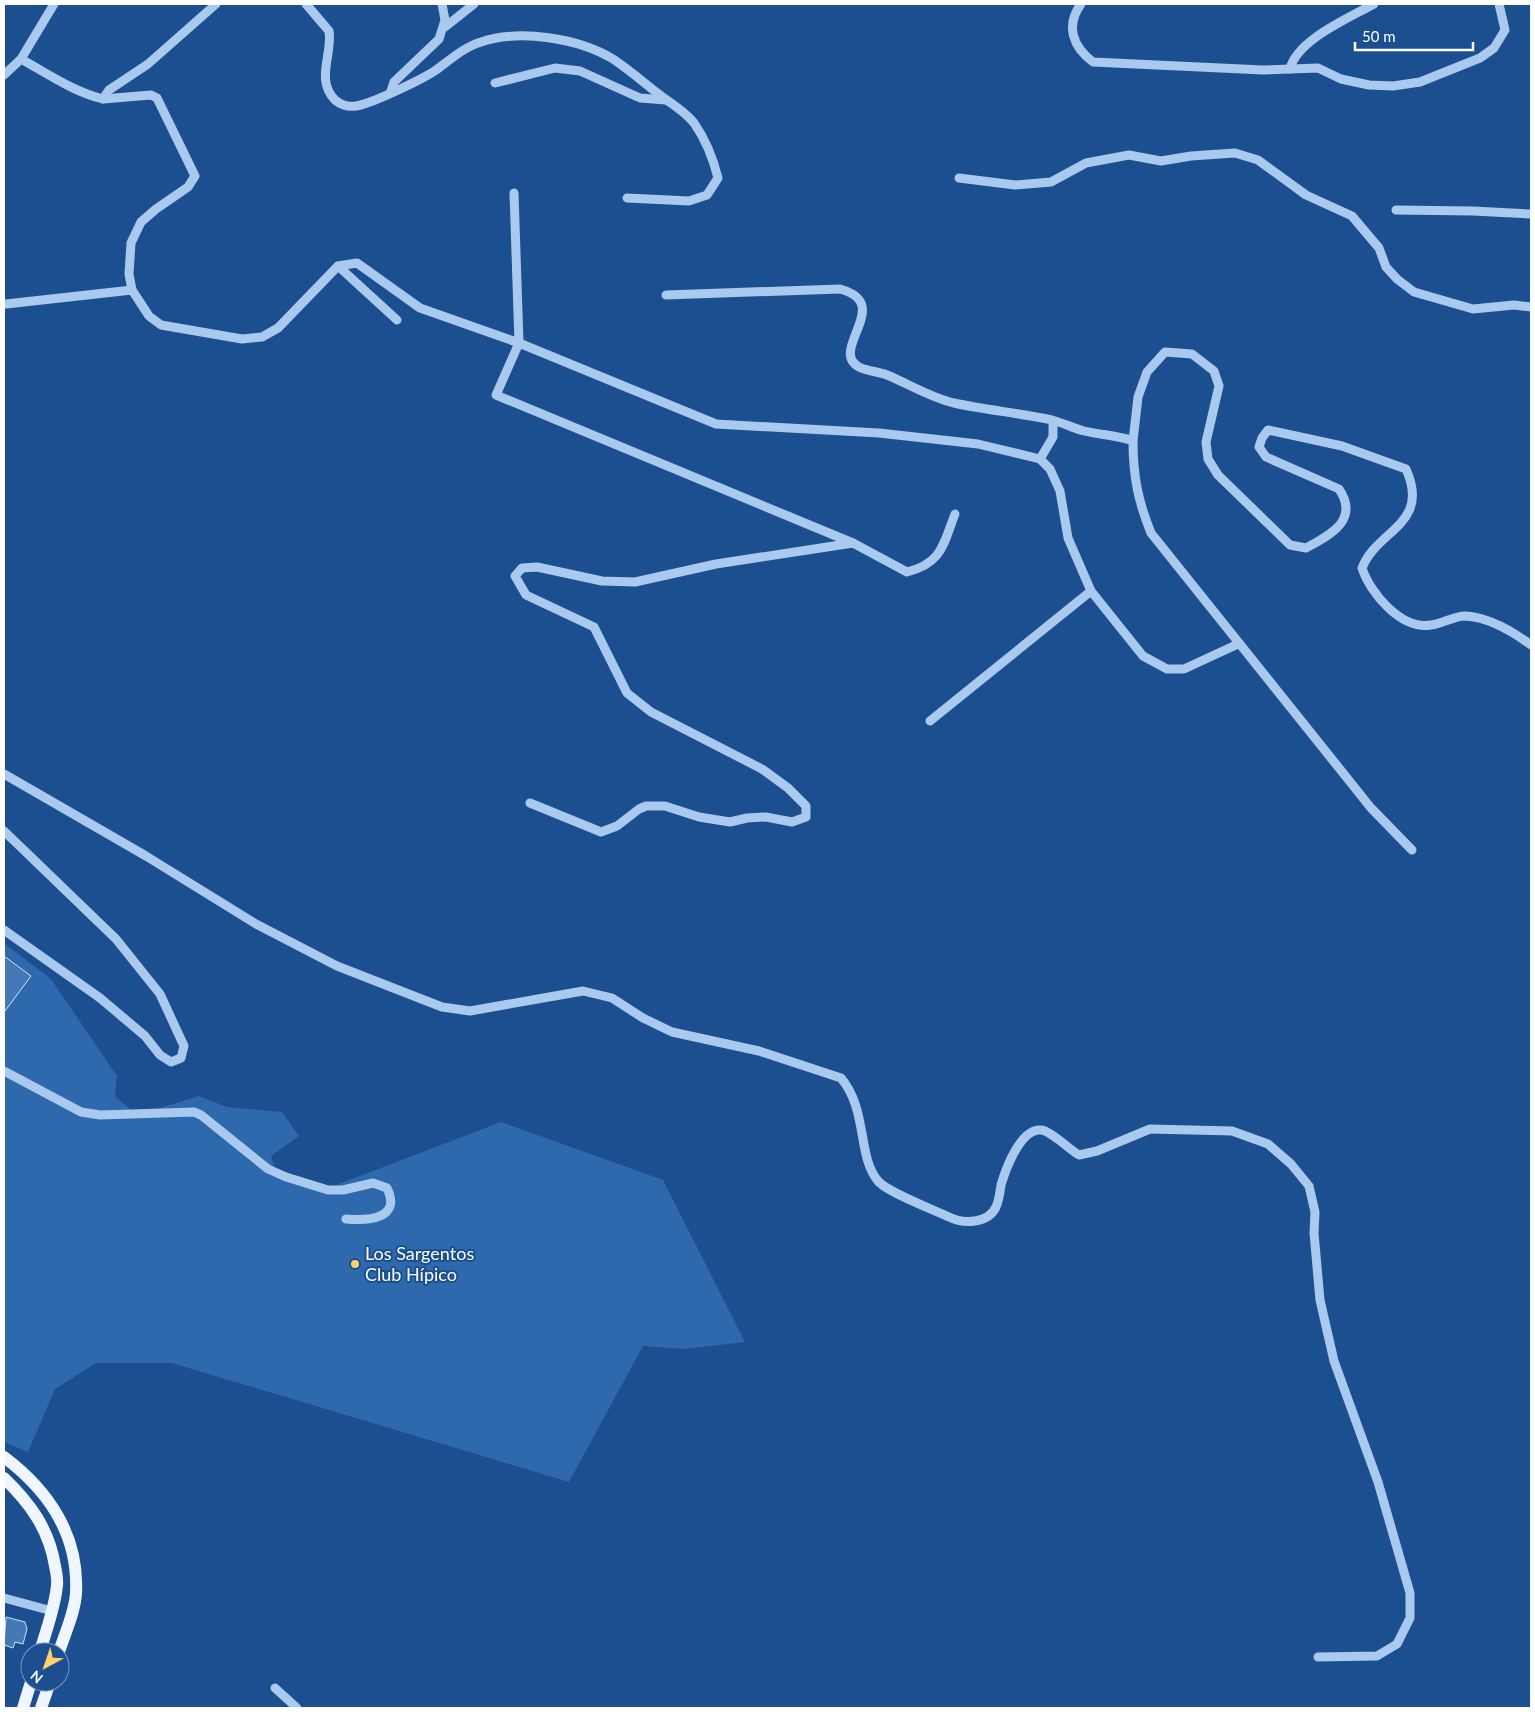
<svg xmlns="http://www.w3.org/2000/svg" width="1535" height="1712" viewBox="0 0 1535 1712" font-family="Lato,sans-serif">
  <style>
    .green { fill: #2e69ad }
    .building { fill: #4478b7; stroke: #cfe3fa }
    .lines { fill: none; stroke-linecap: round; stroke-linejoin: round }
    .minor { stroke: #a9c9ee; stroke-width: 9 }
    .major { stroke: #f0f6ff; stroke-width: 12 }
    .poi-dot { fill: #ffd166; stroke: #1b4f8f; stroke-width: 2 }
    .labels { text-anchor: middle; stroke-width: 4; stroke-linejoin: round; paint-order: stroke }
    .poi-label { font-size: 18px; fill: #fff; stroke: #1b4f8f; text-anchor: start }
  </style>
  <rect width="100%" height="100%" fill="#1b4f8f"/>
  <path class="green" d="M4,943L51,979L117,1076L115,1096L131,1110L160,1108L199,1096L227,1107L282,1112L299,1136L271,1156L275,1169L331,1187L501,1122L663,1180L745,1342L685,1349L643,1346L569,1482L172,1363H96L55,1389L28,1452L4,1442Z"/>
  <g class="building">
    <path d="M4,956L31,976L5,1011L4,1010Z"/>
    <path d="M6,1617L25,1622L27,1629L23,1644L15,1642L13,1648L4,1645Z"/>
  </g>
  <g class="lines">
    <g class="minor">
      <path d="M306,4L329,31C333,53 315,80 335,100C341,105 349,107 356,106C371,104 423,79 436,70C450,60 464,47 481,42C520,29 578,38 613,59C628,69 642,81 656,92C667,101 685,111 694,123C706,140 713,158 718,178L707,195L689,201L627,198"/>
      <path d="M1081,4C1065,26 1073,47 1093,62L1263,70L1318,68L1341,79L1369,85L1393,86L1420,82L1480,58L1494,48L1505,30L1499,4"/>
      <path d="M445,27L474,4"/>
      <path d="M21,59C48,74 74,92 103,99L151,95L157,98L195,176L188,187L156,209L141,222L131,243L129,274L132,290L149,316L161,325L242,339L262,337L278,328L338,266L357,263L420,308L519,343L716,424L879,433L978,444L1040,459L1050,469L1060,491L1068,538L1091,591L1143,656L1167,669H1184L1238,644"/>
      <path d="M1290,69C1297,40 1349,18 1374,4"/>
      <path d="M4,75L21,59L54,4"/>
      <path d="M495,83L555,68L580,71L640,98L666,100"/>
      <path d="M391,91L394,82L439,39L445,20L442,4"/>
      <path d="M103,99L109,90L148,64L216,4"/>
      <path d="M959,178L1015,185L1051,182L1086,163L1129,155L1161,161L1191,156L1235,153L1258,160L1306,195L1352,216L1379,248L1386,267L1397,279L1414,292L1473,309L1514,305L1531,307"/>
      <path d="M514,193L519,343L496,395L853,543L716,564L635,582L602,581L537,567L522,568L515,576L526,595L594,627L627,693L651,712L762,769L788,788L806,806V817L792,822L766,817L747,818L730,822L699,817L665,806H646L639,809L617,826L601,832L530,803"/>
      <path d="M1396,210L1473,211L1531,214"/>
      <path d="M338,266L397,320"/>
      <path d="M666,295L840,289C896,304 825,352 861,368C869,371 879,372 887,375C909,384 931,398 954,403C986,410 1019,413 1052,420C1063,423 1073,428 1084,431C1100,435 1117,435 1133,441C1133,476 1138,501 1151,533L1371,808L1412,850"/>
      <path d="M6,304L132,290"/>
      <path d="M1133,441L1138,397L1147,372L1165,352L1192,354L1214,371L1219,386L1206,442L1208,459L1218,475L1290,545L1306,548C1330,535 1360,520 1339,489L1266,457L1259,447L1262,438L1268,430L1342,446L1406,469C1431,525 1377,529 1362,568C1370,593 1401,630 1431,625C1442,624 1454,616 1465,616C1489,617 1512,631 1531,645"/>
      <path d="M1040,459L1053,437V421"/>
      <path d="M853,543L907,572C942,563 943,545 955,514"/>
      <path d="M930,721L1091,591"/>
      <path d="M4,774L146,856L256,924L337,966L442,1007L470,1011L583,991L612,998L643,1018L672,1032L759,1051L841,1078C868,1110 857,1156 878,1181C887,1192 934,1210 949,1217C963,1224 988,1224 996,1207C999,1201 1000,1192 1001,1185C1006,1168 1021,1128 1041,1130C1051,1131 1069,1149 1079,1155L1097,1151L1150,1129L1232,1131L1268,1144L1291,1164L1309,1186L1315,1212L1314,1233L1320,1300L1334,1361L1378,1482L1410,1593V1618L1397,1644L1377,1656L1318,1657"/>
      <path d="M4,831L116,939L160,994L184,1046L181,1058L171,1062L160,1055L145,1036L100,998L4,930"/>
      <path d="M4,1071L81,1112L100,1115L194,1112L201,1115L268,1169L286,1177L328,1190H343L373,1183L387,1188C402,1219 368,1221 346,1219"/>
      <path d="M4,1598L52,1611"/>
      <path d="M275,1688L297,1708"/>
    </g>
    <g class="major">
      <path d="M4,1457C48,1490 79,1535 76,1593C75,1612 65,1633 59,1652"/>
      <path d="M4,1478C30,1503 49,1529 55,1566C56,1572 58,1579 57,1585C55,1608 46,1630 40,1652"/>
      <path d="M23,1708L31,1682"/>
      <path d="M41,1708L50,1682"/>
    </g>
  </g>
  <circle class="poi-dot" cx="355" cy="1264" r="5"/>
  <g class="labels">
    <g class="poi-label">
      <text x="365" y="1260">Los Sargentos<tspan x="365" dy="21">Club Hípico</tspan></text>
    </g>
  </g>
  <rect width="1535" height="1712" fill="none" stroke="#ffffff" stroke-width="10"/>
  <g transform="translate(45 1667) rotate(220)"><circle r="24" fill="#1b4f8f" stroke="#7695bc"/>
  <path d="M0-4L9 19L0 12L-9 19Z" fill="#ffd166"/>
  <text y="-8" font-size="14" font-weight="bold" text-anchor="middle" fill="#ffffff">N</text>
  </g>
  <path d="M1355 42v8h118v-8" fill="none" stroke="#ffffff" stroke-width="2.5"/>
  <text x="1362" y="42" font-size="15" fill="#ffffff" stroke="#1b4f8f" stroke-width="4" paint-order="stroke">50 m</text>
</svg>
